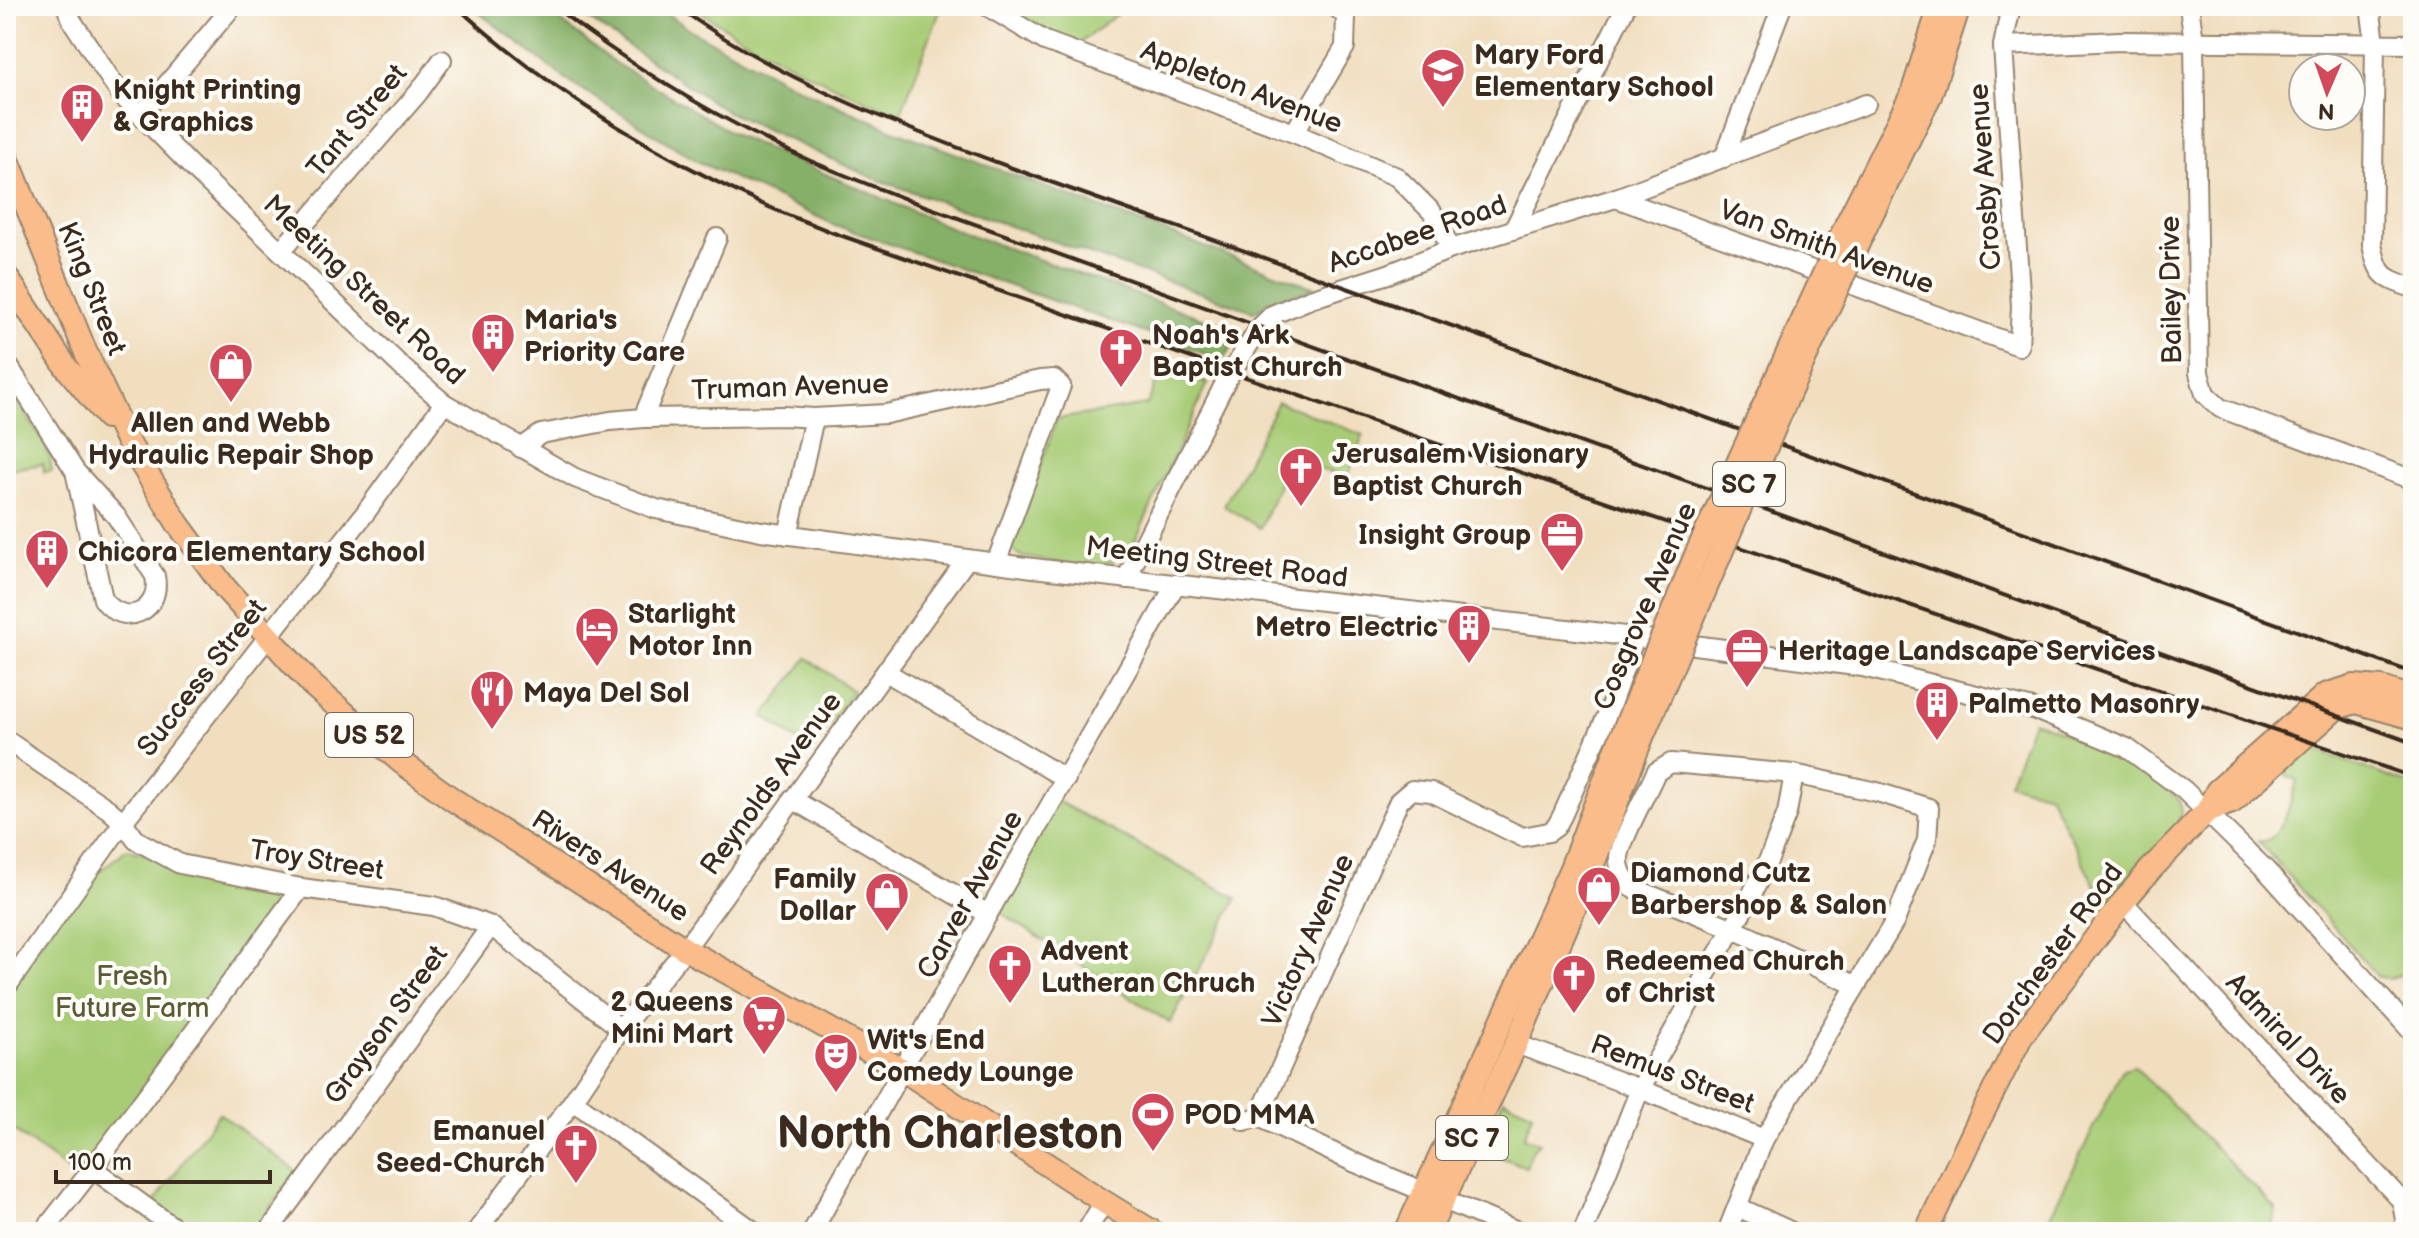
<svg xmlns="http://www.w3.org/2000/svg" width="2419" height="1238" viewBox="0 0 2419 1238" font-family="'Balsamiq Sans',sans-serif">
  <style>
    .green { fill: #a8cc76; stroke: #727b4a; stroke-width: 2 }
    .forest { fill: #86b067; stroke: #606d42; stroke-width: 2 }
    .lines { fill: none; stroke-linecap: round; stroke-linejoin: round }
    .minor-casing { stroke: #96846e; stroke-width: 22 }
    .major-casing { stroke: #96846e; stroke-width: 26 }
    .minor { stroke: #fff; stroke-width: 18 }
    .major { stroke: #f9bc8a; stroke-width: 22 }
    .rail { stroke: #3b2a1e; stroke-width: 4 }
    .major-bridge-casing { stroke: #96846e; stroke-width: 26; stroke-linecap: butt }
    .major-bridge { stroke: #f9bc8a; stroke-width: 22 }
    .labels { text-anchor: middle; stroke-width: 8; stroke-linejoin: round; paint-order: stroke }
    .shield { fill: #fdfcf7; stroke: #75695f; stroke-width: 2 }
    .shield-label { font-size: 26px; font-weight: bold; fill: #3b2a1e }
    .poi-label { font-size: 28px; font-weight: bold; fill: #3b2a1e; stroke: #fdfcf7; text-anchor: start }
    .street-label { font-size: 28px; fill: #3b2a1e; stroke: #fdfcf7 }
    .park-label { font-size: 28px; fill: #5c5b38; stroke: #fdfcf7 }
    .town-label { font-size: 44px; font-weight: bold; fill: #3b2a1e; stroke: #fdfcf7 }
  </style>
  <rect width="100%" height="100%" fill="#fdfcf7"/>
  <filter id="ink" filterUnits="userSpaceOnUse"><feTurbulence type="fractalNoise" baseFrequency=".0125" numOctaves="2"/><feDisplacementMap in="SourceGraphic" scale="16" xChannelSelector="R" yChannelSelector="G"/><feConvolveMatrix kernelMatrix="1 2 1 2 8 2 1 2 1" color-interpolation-filters="sRGB"/></filter>
  <filter id="wash" filterUnits="userSpaceOnUse"><feTurbulence type="fractalNoise" baseFrequency=".006" numOctaves="4" result="noise"/><feDisplacementMap in="SourceGraphic" scale="32" xChannelSelector="R" yChannelSelector="G"/><feGaussianBlur stdDeviation="1.8" result="paint"/><feColorMatrix in="noise" values="0 0 0 0 0 0 0 0 0 0 0 0 0 0 0 0 0 1.4 0 .05"/><feComposite in="paint" operator="in"/></filter>
  <g filter="url(#wash)">
    <rect width="100%" height="100%" fill="#f1debf"/>
    <g class="green">
      <path d="M692,6H942L900,115C827,85 757,51 692,6Z"/>
      <path d="M987,6H1127L1079,44L1073,52Z"/>
      <path d="M1161,371L1208,383L1132,548C1108,579 1056,561 1023,557L1015,553L1012,547L1057,419L1147,405Z"/>
      <path d="M6,386L48,448L46,450L50,458L52,471L44,472L43,464L6,470Z"/>
      <path d="M1278,402L1363,435L1348,477L1289,461L1260,528L1224,506Z"/>
      <path d="M807,658L853,691L811,751L764,716Z"/>
      <path d="M2033,721C2079,737 2121,756 2161,785C2167,789 2176,794 2179,801C2183,810 2180,822 2175,830L2105,906L2049,794L2009,783Z"/>
      <path d="M2307,747L2413,786V964C2403,974 2393,983 2378,977L2258,841C2281,846 2292,798 2297,781L2285,776C2287,763 2297,756 2307,747Z"/>
      <path d="M1055,800L1237,898L1170,1023L992,907Z"/>
      <path d="M127,849L191,867L300,888L83,1181L6,1125V990L81,886Z"/>
      <path d="M2134,1066L2276,1209L2272,1226L2173,1232H2042L2123,1069Z"/>
      <path d="M1503,1099L1533,1113L1524,1137L1539,1143L1533,1149L1526,1167L1482,1150Z"/>
      <path d="M219,1113L296,1171L252,1232H193L153,1204Z"/>
    </g>
    <g class="forest">
      <path d="M470,6H541L615,63L737,136L954,229L1241,332L1223,360L835,225L699,162L567,80Z"/>
      <path d="M569,6H656L692,31L800,89L893,130L1315,288L1268,302L1255,312L873,178L726,111Z"/>
    </g>
  </g>
  <g filter="url(#ink)">
    <g class="lines">
      <g class="minor-casing">
        <g id="minor">
          <path d="M66,6L72,21L121,95L190,165L403,368L444,403L575,478L656,509L761,531L1033,568L1594,632L1863,667L2033,709L2127,748L2184,790L2265,869L2413,1033"/>
          <path d="M987,6L1045,41L1294,133L1397,177L1432,212L1451,249"/>
          <path d="M2189,6L2194,41L2199,373L2205,394L2220,408L2413,480"/>
          <path d="M2370,6L2375,43L2372,244C2378,276 2383,278 2413,288"/>
          <path d="M2003,46L2120,41L2413,44"/>
          <path d="M141,115L233,6"/>
          <path d="M1294,133L1345,47L1346,16L1335,6"/>
          <path d="M1724,158L1782,6"/>
          <path d="M1616,198L2019,346L2021,306L2003,46L2011,6"/>
          <path d="M1514,229L1626,6"/>
          <path d="M281,251L418,93L442,60"/>
          <path d="M6,362L75,471L116,516L155,576C162,612 124,629 103,599L75,471"/>
          <path d="M643,418L717,238"/>
          <path d="M521,448L541,434L610,421L643,418L784,416L814,418L886,414L1040,380L1054,379L1061,386L996,563"/>
          <path d="M788,535L814,418"/>
          <path d="M1126,579L1227,379L1260,327L1272,315L1310,299L1388,274L1451,249L1616,198L1866,104"/>
          <path d="M886,672L1066,779"/>
          <path d="M6,740L108,809L123,822L136,840L180,864L301,888L434,906L491,926L621,1029"/>
          <path d="M792,799L988,914"/>
          <path d="M2123,902L2413,1213"/>
          <path d="M6,988L123,822L366,512L444,403"/>
          <path d="M1516,1044L1640,1089L1764,1139"/>
          <path d="M573,1101L755,1232"/>
          <path d="M1259,1117L1399,801L1412,790L1431,792L1522,837L1549,832L1556,827L1562,816L1608,713L1635,637"/>
          <path d="M1244,1121L1259,1117L1351,1161L1520,1232"/>
          <path d="M92,1168L180,1232"/>
          <path d="M2402,1202L2407,1232"/>
          <path d="M1738,1207L1792,1232"/>
          <path d="M43,1232L83,1181L301,888"/>
          <path d="M268,1232L491,926"/>
          <path d="M476,1232L573,1101L621,1029L685,949L967,559"/>
          <path d="M812,1232L988,914L1176,584"/>
          <path d="M1086,1232L1104,1202"/>
          <path d="M1583,1232L1640,1089L1750,898L1769,859L1787,813L1794,774"/>
          <path d="M1727,1232L1764,1139L1895,921L1927,840L1929,808L1877,792L1794,774L1671,763L1656,772C1648,791 1621,839 1619,857C1618,868 1624,879 1631,887L1731,928L1855,985"/>
        </g>
      </g>
      <g class="major-casing">
        <g id="major">
          <path d="M6,155L86,353L128,442L178,524L225,588L312,685L400,761L452,799L685,949L903,1070L1104,1202L1153,1232"/>
          <path d="M1847,223L1912,94L1940,6"/>
          <path d="M1865,228L1930,96L1959,6"/>
          <path d="M6,276L66,367L107,417"/>
          <path d="M2207,811L2232,802L2336,708L2356,702L2413,718"/>
          <path d="M1406,1232L1572,866L1622,735"/>
          <path d="M1428,1232L1516,1044L1590,872L1640,742"/>
          <path d="M1926,1232L1978,1122L2022,1035L2123,902L2150,870L2207,811L2217,791L2325,695L2354,686L2382,688L2413,698"/>
        </g>
      </g>
      <use href="#minor" class="minor"/>
      <use href="#major" class="major"/>
      <g class="rail">
        <path d="M456,6C542,85 646,149 752,199C777,212 805,221 831,232L1420,438L2413,777"/>
        <path d="M553,6C630,66 715,117 804,158C839,174 876,187 911,201L2413,743"/>
        <path d="M676,6C777,79 896,125 1012,168C1124,209 1236,247 1347,288C1703,416 2059,542 2413,673"/>
      </g>
      <g class="major-bridge-casing">
        <g id="major-bridge">
          <path d="M1622,735L1696,555L1847,223"/>
          <path d="M1640,742L1790,391L1865,228"/>
        </g>
      </g>
      <use href="#major-bridge" class="major-bridge"/>
    </g>
  </g>
  <defs>
    <g id="school-pin" transform="scale(2.3)"><path d="M0 17L-7.5 6A9.5 9.5 0 1 1 7.5 6Z" fill="#d1495b" stroke="#fdfcf7"/><path d="M0-5L7-2L0 1L-7-2ZM-4 1L0 2.5L4 1V4Q0 6-4 4Z" fill="#fff"/></g>
    <g id="building-pin" transform="scale(2.3)"><path d="M0 17L-7.5 6A9.5 9.5 0 1 1 7.5 6Z" fill="#d1495b" stroke="#fdfcf7"/><path d="M-4-6H4V6H1V3H-1V6H-4ZM-2.5-4.3h1.7v1.8h-1.7ZM.8-4.3h1.7v1.8H.8ZM-2.5-1h1.7V.8h-1.7ZM.8-1h1.7V.8H.8Z" fill="#fff"/></g>
    <g id="church-pin" transform="scale(2.3)"><path d="M0 17L-7.5 6A9.5 9.5 0 1 1 7.5 6Z" fill="#d1495b" stroke="#fdfcf7"/><path d="M-1.2-6h2.4v3.5h3.3v2.4h-3.3V6h-2.4V-.1h-3.3v-2.4h3.3Z" fill="#fff"/></g>
    <g id="shop-pin" transform="scale(2.3)"><path d="M0 17L-7.5 6A9.5 9.5 0 1 1 7.5 6Z" fill="#d1495b" stroke="#fdfcf7"/><path d="M-5-2.5h2.3a2.7 3.5 0 0 1 5.4 0H5L5.5 6h-11ZM-1.5-2.5h3a1.5 2.3 0 0 0-3 0Z" fill="#fff"/></g>
    <g id="office-pin" transform="scale(2.3)"><path d="M0 17L-7.5 6A9.5 9.5 0 1 1 7.5 6Z" fill="#d1495b" stroke="#fdfcf7"/><path d="M-6-3h4V-5.5h4V-3h4V5H-6ZM-1-4.5V-3h2v-1.5ZM-6 0V1H6V0Z" fill="#fff"/></g>
    <g id="hotel-pin" transform="scale(2.3)"><path d="M0 17L-7.5 6A9.5 9.5 0 1 1 7.5 6Z" fill="#d1495b" stroke="#fdfcf7"/><path d="M-6-4.5h1.5V1H6V5H4.5V3h-9V5H-6ZM-4 0a1.8 1.8 0 1 1 3.6 0ZM.5 0V-2.5h3Q6-2.5 6 0Z" fill="#fff"/></g>
    <g id="restaurant-pin" transform="scale(2.3)"><path d="M0 17L-7.5 6A9.5 9.5 0 1 1 7.5 6Z" fill="#d1495b" stroke="#fdfcf7"/><path d="M-5-6h1v4h1v-4h1v4h1v-4h1v5L-1.5 .5V6h-2V.5L-5-1ZM5-6V6H3V1.5H1.5Q1.5-4 5-6Z" fill="#fff"/></g>
    <g id="supermarket-pin" transform="scale(2.3)"><path d="M0 17L-7.5 6A9.5 9.5 0 1 1 7.5 6Z" fill="#d1495b" stroke="#fdfcf7"/><path d="M-6-5.5h2.5l.6 2H6L4.5 2H-2.5L-4.4-4H-6ZM-1.5 3.2a1.3 1.3 0 1 0 .1 0ZM3 3.2a1.3 1.3 0 1 0 .1 0Z" fill="#fff"/></g>
    <g id="theatre-pin" transform="scale(2.3)"><path d="M0 17L-7.5 6A9.5 9.5 0 1 1 7.5 6Z" fill="#d1495b" stroke="#fdfcf7"/><path d="M-5-5.5Q0-4 5-5.5V0Q5 5 0 6Q-5 5-5 0ZM-3.3-2.5H-1v1.5H-3.3ZM1-2.5H3.3v1.5H1ZM-2.8 1Q0 5.5 2.8 1Z" fill="#fff"/></g>
    <g id="stadium-pin" transform="scale(2.3)"><path d="M0 17L-7.5 6A9.5 9.5 0 1 1 7.5 6Z" fill="#d1495b" stroke="#fdfcf7"/><path d="M0-5a6.5 5 0 1 0 0 10a6.5 5 0 1 0 0-10ZM-3.5-1.8h7v3.6h-7Z" fill="#fff"/></g>
  </defs>
  <g fill-rule="evenodd">
    <use href="#school-pin" x="1443" y="70"/>
    <use href="#building-pin" x="82" y="105"/>
    <use href="#building-pin" x="493" y="335"/>
    <use href="#church-pin" x="1121" y="350"/>
    <use href="#shop-pin" x="231" y="365"/>
    <use href="#church-pin" x="1301" y="469"/>
    <use href="#office-pin" x="1562" y="534"/>
    <use href="#building-pin" x="47" y="551"/>
    <use href="#building-pin" x="1469" y="626"/>
    <use href="#hotel-pin" x="597" y="629"/>
    <use href="#office-pin" x="1747" y="650"/>
    <use href="#restaurant-pin" x="492" y="692"/>
    <use href="#building-pin" x="1937" y="703"/>
    <use href="#shop-pin" x="1599" y="888"/>
    <use href="#shop-pin" x="887" y="894"/>
    <use href="#church-pin" x="1010" y="966"/>
    <use href="#church-pin" x="1574" y="976"/>
    <use href="#supermarket-pin" x="764" y="1017"/>
    <use href="#theatre-pin" x="836" y="1055"/>
    <use href="#stadium-pin" x="1153" y="1114"/>
    <use href="#church-pin" x="576" y="1146"/>
  </g>
  <g class="labels">
    <g class="shield">
      <rect x="1713" y="462" width="72" height="44" rx="6"/>
      <rect x="325" y="713" width="88" height="44" rx="6"/>
      <rect x="1436" y="1116" width="72" height="44" rx="6"/>
    </g>
    <g class="shield-label">
      <text x="1749" y="493">SC 7</text>
      <text x="369" y="744">US 52</text>
      <text x="1472" y="1147">SC 7</text>
    </g>
    <g class="poi-label">
      <text x="1474" y="64">Mary Ford<tspan x="1474" dy="32">Elementary School</tspan></text>
      <text x="113" y="99">Knight Printing<tspan x="113" dy="32">&amp; Graphics</tspan></text>
      <text x="524" y="329">Maria's<tspan x="524" dy="32">Priority Care</tspan></text>
      <text x="1152" y="344">Noah's Ark<tspan x="1152" dy="32">Baptist Church</tspan></text>
      <text x="231" y="432" text-anchor="middle">Allen and Webb<tspan x="231" dy="32">Hydraulic Repair Shop</tspan></text>
      <text x="1332" y="463">Jerusalem Visionary<tspan x="1332" dy="32">Baptist Church</tspan></text>
      <text x="1531" y="544" text-anchor="end">Insight Group</text>
      <text x="78" y="561">Chicora Elementary School</text>
      <text x="628" y="623">Starlight<tspan x="628" dy="32">Motor Inn</tspan></text>
      <text x="1438" y="636" text-anchor="end">Metro Electric</text>
      <text x="1778" y="660">Heritage Landscape Services</text>
      <text x="523" y="702">Maya Del Sol</text>
      <text x="1968" y="713">Palmetto Masonry</text>
      <text x="1630" y="882">Diamond Cutz<tspan x="1630" dy="32">Barbershop &amp; Salon</tspan></text>
      <text x="856" y="888" text-anchor="end">Family<tspan x="856" dy="32">Dollar</tspan></text>
      <text x="1041" y="960">Advent<tspan x="1041" dy="32">Lutheran Chruch</tspan></text>
      <text x="1605" y="970">Redeemed Church<tspan x="1605" dy="32">of Christ</tspan></text>
      <text x="733" y="1011" text-anchor="end">2 Queens<tspan x="733" dy="32">Mini Mart</tspan></text>
      <text x="867" y="1049">Wit's End<tspan x="867" dy="32">Comedy Lounge</tspan></text>
      <text x="1184" y="1124">POD MMA</text>
      <text x="545" y="1140" text-anchor="end">Emanuel<tspan x="545" dy="32">Seed-Church</tspan></text>
    </g>
    <g class="street-label">
      <text transform="translate(1242 86) rotate(21)" y="10">Appleton Avenue</text>
      <text transform="translate(356 120) rotate(-50)" y="10">Tant Street</text>
      <text transform="translate(1984 177) rotate(-94)" y="10">Crosby Avenue</text>
      <text transform="translate(1417 233) rotate(-19)" y="10">Accabee Road</text>
      <text transform="translate(1827 246) rotate(20)" y="10">Van Smith Avenue</text>
      <text transform="translate(93 288) rotate(68)" y="10">King Street</text>
      <text transform="translate(365 289) rotate(43)" y="10">Meeting Street Road</text>
      <text transform="translate(2170 290) rotate(-91)" y="10">Bailey Drive</text>
      <text transform="translate(790 386) rotate(-2)" y="10">Truman Avenue</text>
      <text transform="translate(1217 561) rotate(7)" y="10">Meeting Street Road</text>
      <text transform="translate(1644 606) rotate(-67)" y="10">Cosgrove Avenue</text>
      <text transform="translate(201 677) rotate(-52)" y="10">Success Street</text>
      <text transform="translate(770 783) rotate(-54)" y="10">Reynolds Avenue</text>
      <text transform="translate(317 859) rotate(9)" y="10">Troy Street</text>
      <text transform="translate(611 865) rotate(33)" y="10">Rivers Avenue</text>
      <text transform="translate(969 894) rotate(-61)" y="10">Carver Avenue</text>
      <text transform="translate(1307 940) rotate(-66)" y="10">Victory Avenue</text>
      <text transform="translate(2052 953) rotate(-54)" y="10">Dorchester Road</text>
      <text transform="translate(385 1024) rotate(-54)" y="10">Grayson Street</text>
      <text transform="translate(2289 1038) rotate(47)" y="10">Admiral Drive</text>
      <text transform="translate(1673 1073) rotate(21)" y="10">Remus Street</text>
    </g>
    <g class="park-label">
      <text x="132" y="985">Fresh<tspan x="132" dy="32">Future Farm</tspan></text>
    </g>
    <g class="town-label">
      <text x="950" y="1148">North Charleston</text>
    </g>
  </g>
  <rect width="2419" height="1238" fill="none" stroke="#fdfcf7" stroke-width="32"/>
  <g transform="translate(2327 92) rotate(182)"><circle r="38" fill="#fdfcf7" stroke="#afa8a0" stroke-width="2"/>
  <path d="M0-6L14 30L0 20L-14 30Z" fill="#d1495b"/>
  <text y="-12" font-size="22" font-weight="bold" text-anchor="middle" fill="#3b2a1e">N</text>
  </g>
  <path d="M56 1170v12h214v-12" fill="none" stroke="#3b2a1e" stroke-width="4"/>
  <text x="68" y="1170" font-size="24" fill="#3b2a1e" stroke="#fdfcf7" stroke-width="6" paint-order="stroke">100 m</text>
</svg>
